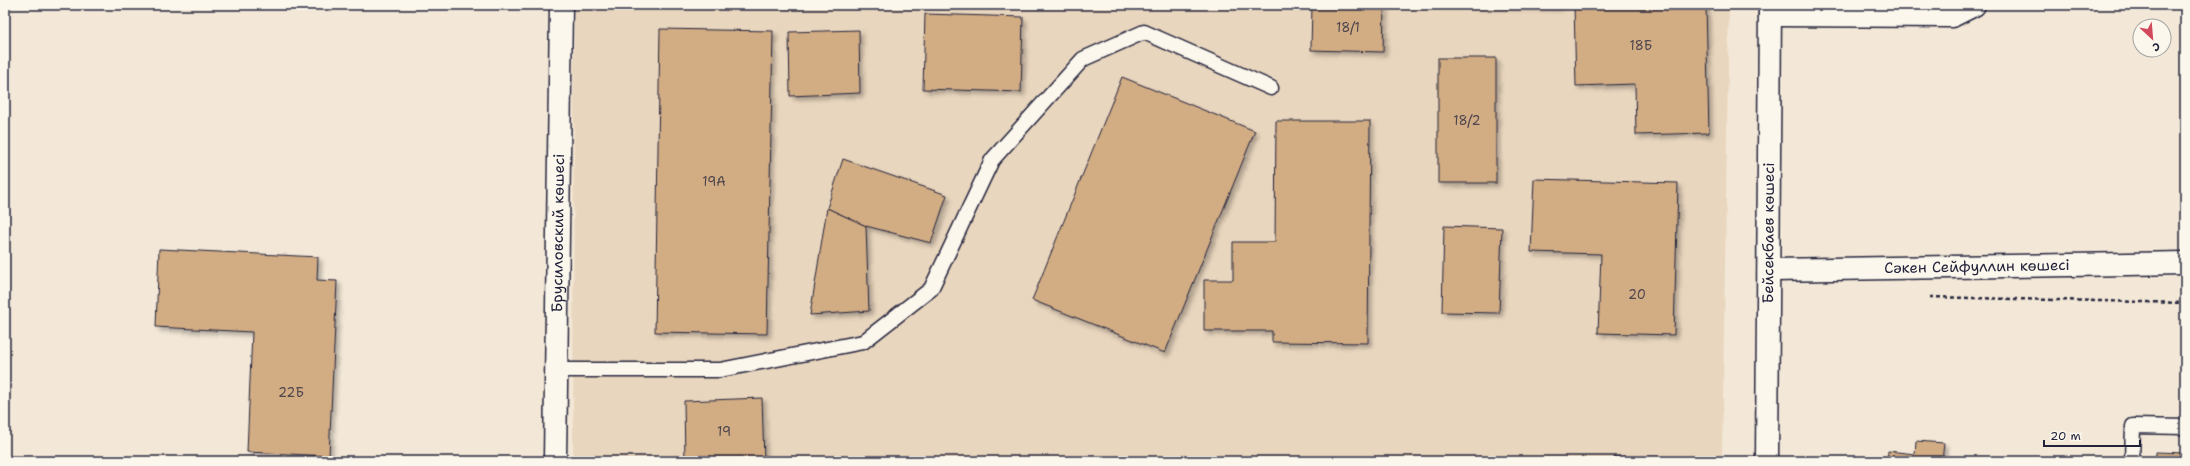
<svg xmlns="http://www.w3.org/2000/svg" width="2190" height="466" viewBox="0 0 2190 466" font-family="'Shantell Sans',sans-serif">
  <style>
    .built { fill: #e9d6be }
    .building { fill: #d2ad84; stroke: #22223b; filter: url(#shadow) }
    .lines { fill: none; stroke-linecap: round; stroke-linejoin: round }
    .service-casing { stroke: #22223b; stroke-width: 17 }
    .minor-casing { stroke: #22223b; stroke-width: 25 }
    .tertiary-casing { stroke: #22223b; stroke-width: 25 }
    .path { stroke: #22223b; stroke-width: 2.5; stroke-dasharray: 4 3; stroke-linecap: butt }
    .service { stroke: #fbf7ec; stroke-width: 14 }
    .minor { stroke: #fbf7ec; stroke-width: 22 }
    .tertiary { stroke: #fbf7ec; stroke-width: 22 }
    .labels { text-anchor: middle; stroke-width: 3; stroke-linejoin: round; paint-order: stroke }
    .number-label { font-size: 13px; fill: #4e454d }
    .street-label { font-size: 15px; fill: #22223b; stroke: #fbf7ec }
  </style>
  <defs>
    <filter id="shadow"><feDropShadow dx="3.5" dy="3.5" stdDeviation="2" flood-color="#0004"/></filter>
  </defs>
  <rect width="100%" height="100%" fill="#f3e8d7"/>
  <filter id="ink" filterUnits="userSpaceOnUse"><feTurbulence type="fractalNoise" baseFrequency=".025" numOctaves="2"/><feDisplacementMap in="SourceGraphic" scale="8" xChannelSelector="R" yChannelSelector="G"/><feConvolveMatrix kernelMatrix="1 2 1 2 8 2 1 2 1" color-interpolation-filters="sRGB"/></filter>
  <g filter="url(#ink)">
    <path class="built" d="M574,5H1729L1722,461H573Z"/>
    <g class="building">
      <path d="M1312,5H1384L1383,52L1311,50Z"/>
      <path d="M1469,5H1559V7Z"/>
      <path d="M1574,5H1706L1709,133L1636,135L1635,84L1576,86Z"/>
      <path d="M925,14L1023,17L1021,92L923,89Z"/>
      <path d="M660,29L773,31L767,334L655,332Z"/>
      <path d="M859,30L860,93L790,96L789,32Z"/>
      <rect x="1438" y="58" width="58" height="125"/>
      <path d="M1122,77L1255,131L1165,353L1032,300Z"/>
      <path d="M1276,121H1370L1368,343L1272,342V331H1204V280H1233V242H1275Z"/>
      <path d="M843,159L947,195L931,243L866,226L827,208Z"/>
      <path d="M1534,179L1678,183L1674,335L1598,333L1601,254L1531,252Z"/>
      <path d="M827,208L866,226L869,311L810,315Z"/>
      <path d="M1444,226L1502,228L1499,313L1442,312Z"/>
      <path d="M159,249L318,257L317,280L337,281L329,456L247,452L252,332L156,327Z"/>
      <path d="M762,398L764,461H685L684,401Z"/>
      <path d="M1916,441L1944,443L1942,461H1887L1888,451L1915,454Z"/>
      <path d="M2155,452L2185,453V461H2155Z"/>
      <path d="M1614,457H1703L1702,461H1614Z"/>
    </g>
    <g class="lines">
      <g class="service-casing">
        <g id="service">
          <path d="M556,370H720L863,342L931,289L992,160L1083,59L1144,32L1271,88"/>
          <path d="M2132,461L2133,426L2185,427"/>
        </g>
      </g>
      <g class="minor-casing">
        <g id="minor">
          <path d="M1770,15L1952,16L1974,5"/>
          <path id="s1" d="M555,461L561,5"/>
        </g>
      </g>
      <g class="tertiary-casing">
        <g id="tertiary">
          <path id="s2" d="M1769,270L2185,263"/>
          <path id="s3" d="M1767,461L1770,5"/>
        </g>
      </g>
      <path class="path" d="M1930,297L2185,303"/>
      <use href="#service" class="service"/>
      <use href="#minor" class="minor"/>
      <use href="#tertiary" class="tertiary"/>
    </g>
  </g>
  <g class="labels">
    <g class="number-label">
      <text x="1348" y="32">18/1</text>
      <text x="1641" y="50">18Б</text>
      <text x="1467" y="125">18/2</text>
      <text x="714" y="186">19А</text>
      <text x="1637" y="299">20</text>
      <text x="291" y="397">22Б</text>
      <text x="724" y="436">19</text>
    </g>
    <g class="street-label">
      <text dy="5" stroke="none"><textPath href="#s1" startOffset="228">Брусиловский көшесі</textPath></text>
      <text dy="5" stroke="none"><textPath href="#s3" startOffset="228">Бейсекбаев көшесі</textPath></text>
      <text dy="5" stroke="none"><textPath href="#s2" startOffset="208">Сәкен Сейфуллин көшесі</textPath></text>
    </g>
  </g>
  <rect width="2190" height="466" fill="none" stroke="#fbf7ec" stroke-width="20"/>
  <rect x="10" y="10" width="2170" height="446" fill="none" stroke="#22223b" stroke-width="1.5" filter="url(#ink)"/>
  <g transform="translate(2152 38) rotate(154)"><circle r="19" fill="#fbf7ec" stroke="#a4a2a5"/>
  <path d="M0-3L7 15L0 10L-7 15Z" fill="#d1495b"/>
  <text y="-6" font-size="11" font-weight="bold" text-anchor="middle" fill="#22223b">С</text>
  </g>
  <path d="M2044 440v6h96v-6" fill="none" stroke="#22223b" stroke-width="2"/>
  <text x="2050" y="440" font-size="12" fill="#22223b" stroke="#fbf7ec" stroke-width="3" paint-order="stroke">20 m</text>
</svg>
